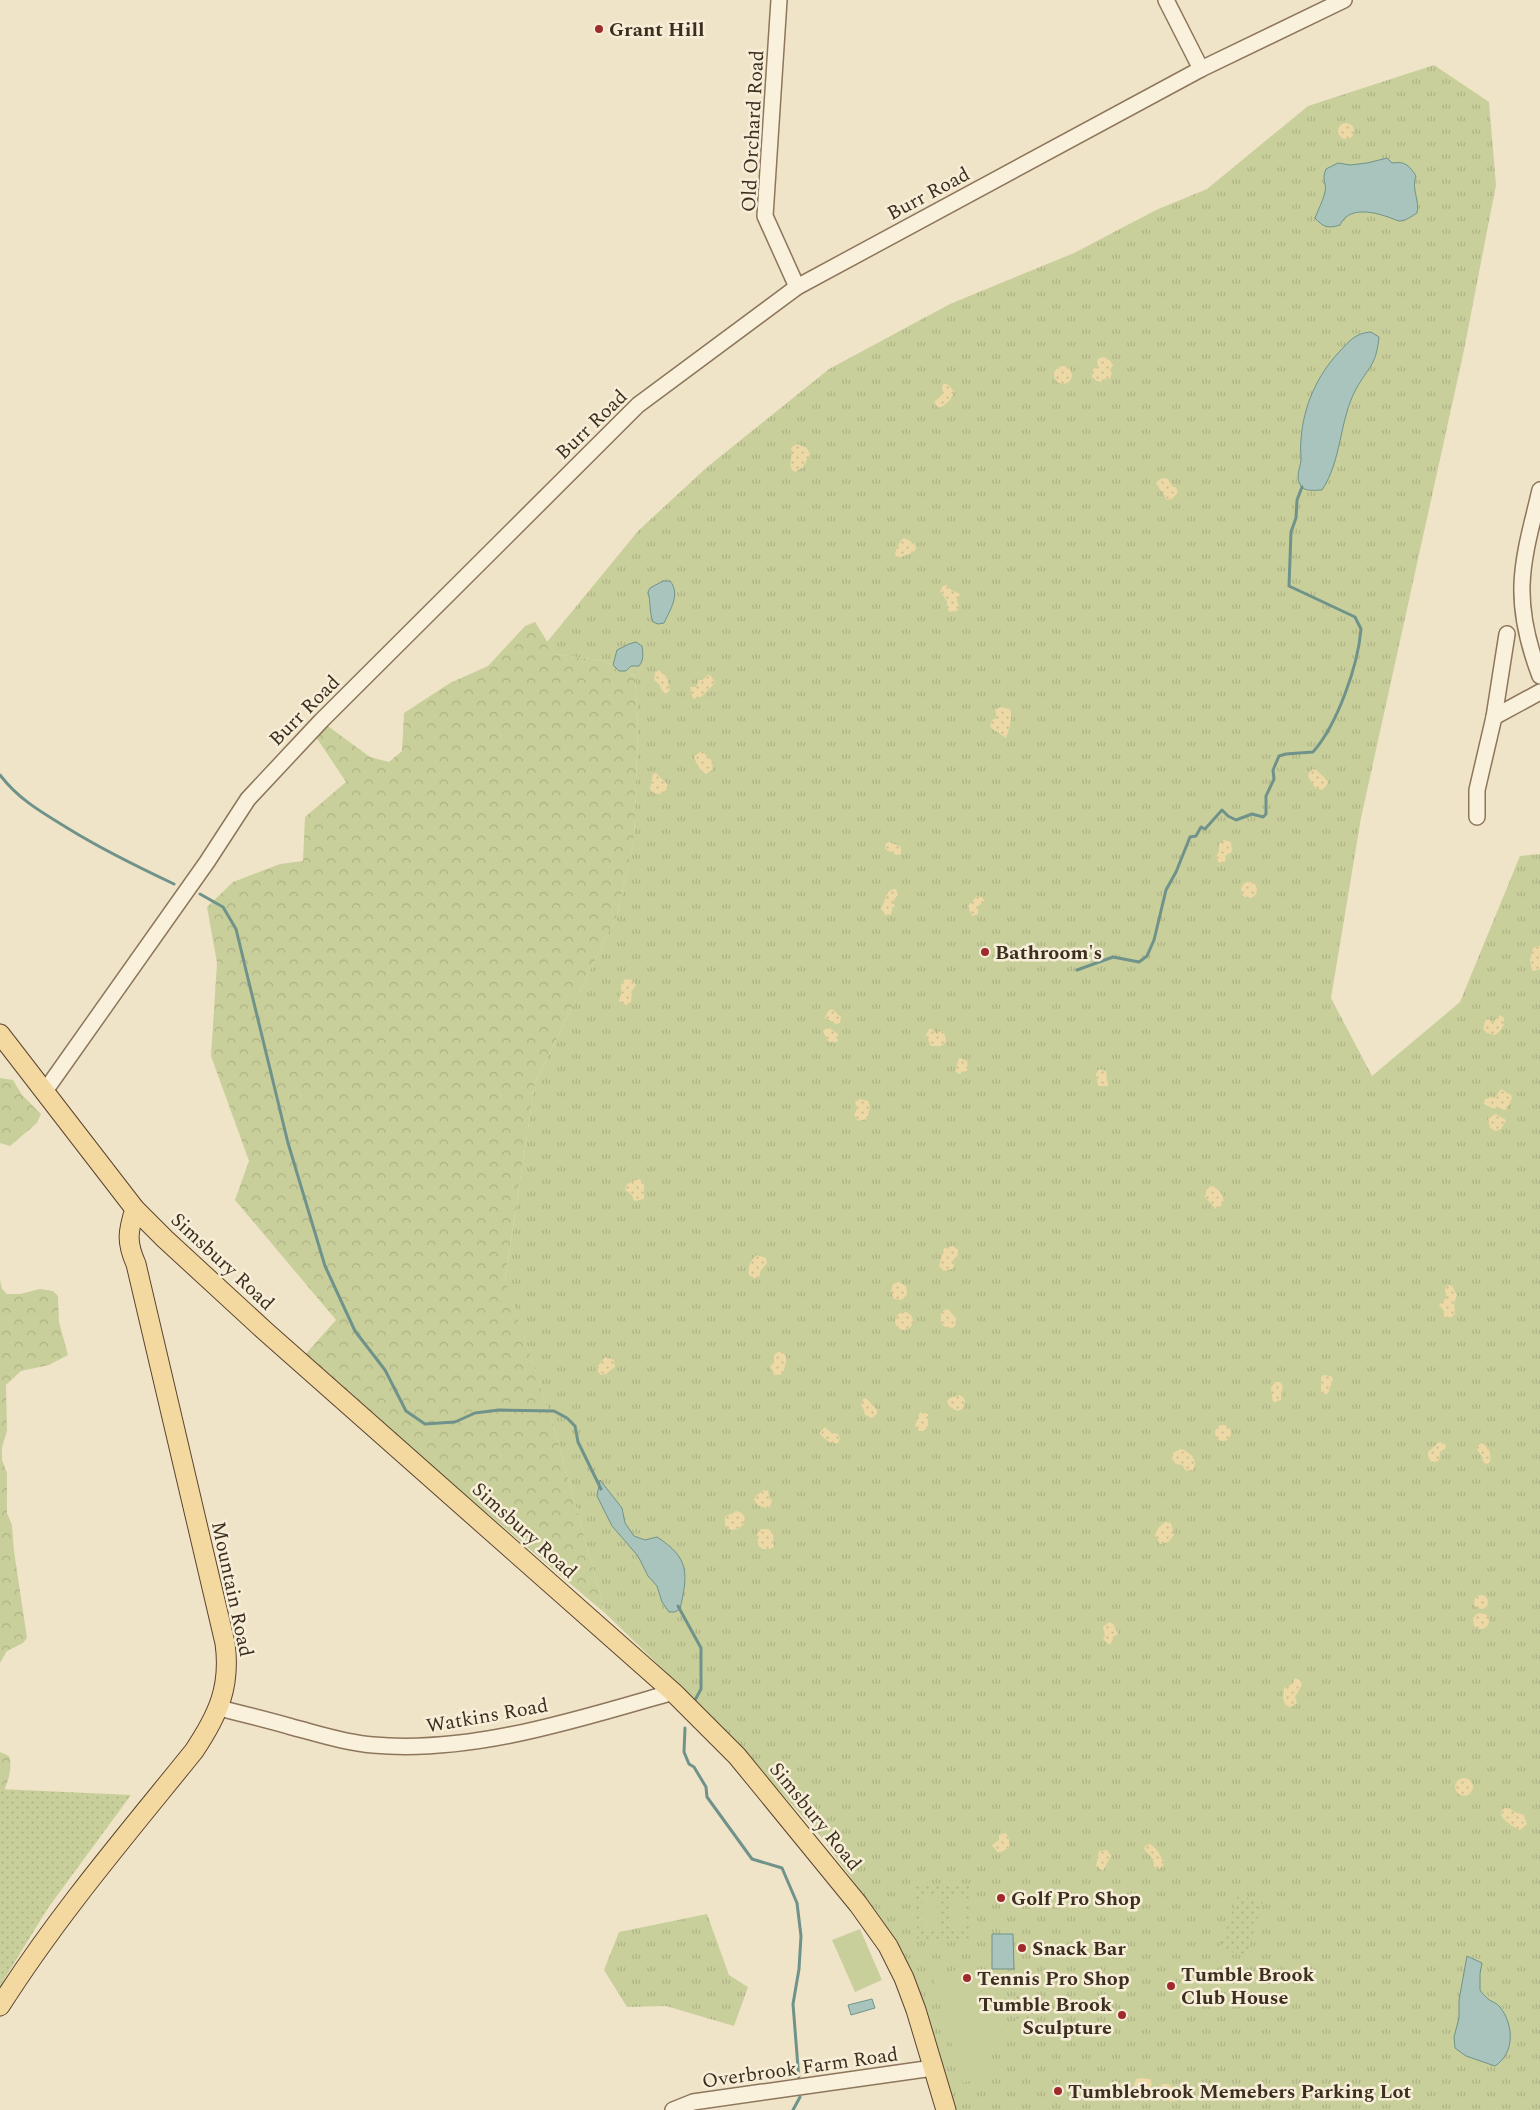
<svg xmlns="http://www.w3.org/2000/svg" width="1540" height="2110" viewBox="0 0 1540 2110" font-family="Spectral,serif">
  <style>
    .grass { fill: url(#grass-tufts) }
    .forest { fill: url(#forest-crowns) }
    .sand { fill: url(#sand-dots) }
    .park { fill: url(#park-dots) }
    .pitch { fill: #c9cf9b }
    .water { fill: #a9c4bc; stroke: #6f938a }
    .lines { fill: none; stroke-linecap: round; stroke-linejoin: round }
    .stream { stroke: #6f938a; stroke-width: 3 }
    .minor-casing { stroke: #8d765c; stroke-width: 18 }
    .major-casing { stroke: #5b4430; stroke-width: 21 }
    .minor { stroke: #faf1dc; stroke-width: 15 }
    .major { stroke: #f3d9a0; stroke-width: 19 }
    .poi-dot { fill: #9e2a2b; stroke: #f7eed8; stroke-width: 2 }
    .labels { text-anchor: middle; stroke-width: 5; stroke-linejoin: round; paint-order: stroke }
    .poi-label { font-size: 20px; font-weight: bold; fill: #3d2e20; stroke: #f7eed8; text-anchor: start }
    .street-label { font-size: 20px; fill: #3d2e20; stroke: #f7eed8 }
  </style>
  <defs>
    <pattern id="grass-tufts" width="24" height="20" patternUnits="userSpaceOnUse" patternTransform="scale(1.25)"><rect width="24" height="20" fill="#c9cf9b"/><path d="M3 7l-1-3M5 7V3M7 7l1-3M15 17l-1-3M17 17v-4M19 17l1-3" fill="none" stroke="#aeb285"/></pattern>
    <pattern id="forest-crowns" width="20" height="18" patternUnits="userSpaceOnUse" patternTransform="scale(1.25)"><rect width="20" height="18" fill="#c9cf9b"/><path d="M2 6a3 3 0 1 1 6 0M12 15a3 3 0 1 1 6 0" fill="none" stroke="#aeb285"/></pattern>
    <pattern id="sand-dots" width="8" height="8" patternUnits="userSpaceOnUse" patternTransform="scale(1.25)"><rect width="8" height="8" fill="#ecd9a5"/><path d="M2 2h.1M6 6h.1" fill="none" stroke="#cbbb8e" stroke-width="1.8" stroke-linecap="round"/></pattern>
    <pattern id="park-dots" width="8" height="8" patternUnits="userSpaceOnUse" patternTransform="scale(1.25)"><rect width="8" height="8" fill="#c9cf9b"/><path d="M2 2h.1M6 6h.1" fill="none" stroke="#aeb285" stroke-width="1.8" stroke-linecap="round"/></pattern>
  </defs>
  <rect width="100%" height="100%" fill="#f0e4c8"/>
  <g class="grass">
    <path d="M1434,65L1489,102L1496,185L1463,355L1361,818L1331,998L1372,1076L1460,1002L1520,856L1540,854V2110H954L901,1951L884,1923L818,1833L695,1700L606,1614L554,1428L505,1280L535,1083L617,915L634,838L638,728L635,676L604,661L555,654L547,642L638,531L706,468L829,369L950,304L1074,253L1156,210L1207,189L1308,106Z"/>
    <path d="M707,1914L729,1975L748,1987L734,2026L666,2006L627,2007L604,1970L619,1932Z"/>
  </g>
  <g class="forest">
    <path d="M535,622L555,654L604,661L635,676L638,728L634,839L617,915L535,1083L505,1279L554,1428L606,1614L303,1357L336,1320L235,1200L249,1161L211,1056L217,963L207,907L233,882L280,864L303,861L305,817L346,782L312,731L321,721L370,757L389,762L402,751L404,713L450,683L488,666L525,626Z"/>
    <path d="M0,1078L13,1080L22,1095L41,1114L37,1123L10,1146L0,1143Z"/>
    <path d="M0,1280L2,1289L7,1294H20L40,1289L53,1291L58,1296L59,1322L68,1355L49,1365L21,1371L6,1385L7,1431L2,1447V1460L7,1473V1513L12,1525L14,1551L27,1638L23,1643L7,1651L0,1663Z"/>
    <path d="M0,1752L9,1756C14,1771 5,1787 0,1802Z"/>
  </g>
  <g class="sand">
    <circle cx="1346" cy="131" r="8"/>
    <path d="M1104,357L1112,362L1113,365L1110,370L1112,372L1110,379H1103L1101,382L1097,381L1092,377L1093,369L1098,367L1097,361L1099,358Z"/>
    <circle cx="1063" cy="375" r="9"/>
    <path d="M943,384H947L954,391C952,399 946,406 938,408L934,402L943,394L942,388Z"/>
    <path d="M797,444L807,448L810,454L803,467L795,472L792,470C788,463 794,456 791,448Z"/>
    <path d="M1167,478L1173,487H1176L1178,492L1172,499L1167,500L1156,483L1160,479Z"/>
    <path d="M904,538L914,543L916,548L914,552L898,558L895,555C896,549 899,541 904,538Z"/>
    <path d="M947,585L951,590L960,594L957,601L959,606L957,611L949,612L947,607V601L940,591L943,586Z"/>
    <path d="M659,670L667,677L670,690L667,693H663L659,684L654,680L655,673Z"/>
    <path d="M707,675L711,676L715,683L701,697L693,699L690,687H696L699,680H703Z"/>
    <path d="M1000,707L1010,709C1013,719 1009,728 1006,738L990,727L992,720L997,718L995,709Z"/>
    <path d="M702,751L713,762L712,770L706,774C701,772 695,762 694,756Z"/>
    <path d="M1315,769L1328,781L1327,785L1322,790L1315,788L1308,776L1310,771Z"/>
    <path d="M656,773L667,784L668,788L661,794L652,793L650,788L653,774Z"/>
    <path d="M1224,840L1231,842L1232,852L1226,855L1225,862L1219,863L1216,857L1219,851V844Z"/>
    <path d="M890,842L901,847V854L896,855L885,849L886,843Z"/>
    <circle cx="1249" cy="890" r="8"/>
    <path d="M893,889H896L898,895L893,901L895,907H892V914L885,915L881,909L888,892Z"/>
    <path d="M977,896L983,898L984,902L978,906V914L972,916L968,906Z"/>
    <path d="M1538,946H1540V969L1535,971L1532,970L1530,960L1533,948Z"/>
    <path d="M625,979L632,980L636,985L632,991L631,1002L626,1005L619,1001L621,994V984Z"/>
    <path d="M832,1009L841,1017L840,1023L836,1024L825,1018L828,1011Z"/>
    <path d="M1500,1015L1504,1018C1505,1026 1502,1030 1495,1035L1487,1033L1483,1029L1485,1021L1488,1019L1493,1022Z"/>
    <path d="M828,1027L838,1034V1041L834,1043L828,1041L823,1031Z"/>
    <path d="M929,1029H932L937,1034L940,1031L944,1033L946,1040L944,1044L940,1046H931L926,1035Z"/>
    <path d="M959,1058L967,1061L968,1070L959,1074L955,1071Z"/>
    <path d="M1099,1069L1106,1071L1108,1086H1098L1096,1074Z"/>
    <path d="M1501,1089L1511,1095L1512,1098L1507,1109L1504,1110L1498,1107L1494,1109L1484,1104L1485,1099L1489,1097L1495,1098Z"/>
    <path d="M860,1099L868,1101L870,1107L867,1119L858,1121L854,1115L857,1109L855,1102Z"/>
    <path d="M1495,1114L1506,1120L1501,1129L1496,1131L1490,1128L1488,1119Z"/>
    <path d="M639,1179L644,1183V1199L634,1201L632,1195L625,1190C625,1183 633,1181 639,1179Z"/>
    <path d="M1213,1186C1220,1191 1225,1196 1223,1204L1216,1209L1205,1197L1207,1187Z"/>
    <path d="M953,1246L958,1250V1255L953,1260L954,1266L952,1269L944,1271L939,1266L944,1248Z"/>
    <path d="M757,1255L766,1258L767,1263L761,1270L759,1277L756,1279L749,1275C747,1268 751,1259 757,1255Z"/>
    <path d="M899,1282L906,1286L907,1294L902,1300L894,1299L891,1292L893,1284Z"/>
    <path d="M1450,1285L1452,1286L1457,1295L1454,1303L1455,1313L1452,1317H1444V1311L1439,1305L1447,1297L1445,1291L1446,1286Z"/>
    <path d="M948,1309L956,1318L955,1326L952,1328L945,1327L941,1323V1313L944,1310Z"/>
    <circle cx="904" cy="1321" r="9"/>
    <path d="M778,1352H783C790,1359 784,1366 783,1374L774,1375L770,1367L774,1362V1355Z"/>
    <path d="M605,1357L614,1360L615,1367L606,1374L601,1375L598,1372V1366Z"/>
    <path d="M1324,1375L1331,1376L1333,1379L1328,1394L1321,1393V1377Z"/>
    <path d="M1275,1382H1280L1283,1386C1282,1391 1281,1395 1281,1400L1273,1403L1271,1388Z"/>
    <path d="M960,1395L964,1398L965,1401L963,1409L957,1411L949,1406L947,1401L950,1398Z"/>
    <path d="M866,1398L877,1410V1414L872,1418L865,1415L864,1410L861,1405L863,1399Z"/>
    <path d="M920,1412L928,1414V1427L923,1431H919L915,1426Z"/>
    <circle cx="1223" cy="1433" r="8"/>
    <path d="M825,1427L830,1432L838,1434L840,1438L838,1443C830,1445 824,1438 819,1433Z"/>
    <path d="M1439,1442L1445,1444L1446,1448L1440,1452L1439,1460L1433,1463L1428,1458V1452Z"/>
    <path d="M1481,1443C1490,1447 1491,1453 1490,1462L1487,1464L1482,1462L1483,1458L1476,1448Z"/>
    <path d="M1181,1449C1190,1452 1199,1460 1193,1470L1186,1471L1182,1465L1176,1464L1172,1459L1173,1453Z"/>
    <path d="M763,1490L768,1491L770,1499L773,1501L768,1509L758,1505L754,1500L756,1496Z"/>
    <path d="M736,1511L742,1513L745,1518L744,1524L738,1529L731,1530L725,1526V1517Z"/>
    <path d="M1165,1522L1171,1523L1174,1535L1168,1542L1160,1544L1155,1535L1159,1527Z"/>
    <path d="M761,1529H768L773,1533L774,1547L770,1549H762L758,1545L757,1534Z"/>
    <circle cx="1481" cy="1602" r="7"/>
    <circle cx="1481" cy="1621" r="8"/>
    <path d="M1109,1622L1113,1624L1118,1634L1113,1637L1112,1643L1109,1644L1103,1639L1105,1636L1103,1627Z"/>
    <path d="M1295,1678L1300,1680L1302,1685L1295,1697L1297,1703L1293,1706L1289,1707L1285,1704L1283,1698L1284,1688L1291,1685Z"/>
    <circle cx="1464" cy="1787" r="9"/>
    <path d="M1505,1808H1509L1515,1812L1524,1815L1527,1824L1520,1830C1514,1828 1505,1821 1501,1816V1811Z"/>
    <path d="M1003,1833L1007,1834L1009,1840V1847L1002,1852H997L992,1845L999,1840V1835Z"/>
    <path d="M1150,1844C1157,1848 1161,1856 1164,1864L1159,1869L1154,1867L1153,1859L1144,1849L1145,1846Z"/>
    <path d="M1107,1850L1111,1856L1103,1871L1096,1866L1099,1851Z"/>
    <path d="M1141,2078L1150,2079L1152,2083L1149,2093L1147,2094L1141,2093L1136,2094L1132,2090L1136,2079Z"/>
    <path d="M1162,2084H1168L1177,2090L1178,2095L1173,2103L1169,2101L1159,2091Z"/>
  </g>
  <g class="park">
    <path d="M0,1789L131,1795L48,1908L0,1986Z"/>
    <path d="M970,1884L971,1939L917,1940L916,1885Z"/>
    <path d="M1238,1895L1263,1902L1246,1957L1220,1948Z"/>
    <path d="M1017,1995L1029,1997L1033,2004V2016L1022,2027L1015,2022C1019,2012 1013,2006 1011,1997Z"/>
  </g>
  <g class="pitch">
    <path d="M938,1895L939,1931H922V1896Z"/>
    <path d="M949,1895H965L966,1930H949Z"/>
    <path d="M860,1929L882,1980L855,1992L832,1940Z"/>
    <path d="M956,1970L964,1997L988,1990L1004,2044L981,2050L988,2076L963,2083L932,1977Z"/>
  </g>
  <g class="water">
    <path d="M1387,158L1392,163C1405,161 1409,165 1416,176C1411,189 1420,200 1417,213C1412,216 1406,221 1399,221C1396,220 1391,218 1388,217C1371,211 1348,207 1340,225C1328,229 1323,227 1315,218C1318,210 1323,201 1325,192C1327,182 1321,181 1326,169L1338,163L1350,165L1367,163Z"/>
    <path d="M1371,332L1379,337C1376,366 1369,366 1356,389C1339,421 1342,460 1322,490C1315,490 1305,492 1301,486C1295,477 1300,469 1301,460C1301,453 1300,447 1301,440C1303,407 1317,375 1340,351C1350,340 1356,333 1371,332Z"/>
    <path d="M663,581H670C681,594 670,610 664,623L658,624L653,622C649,612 651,602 648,592L650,588Z"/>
    <path d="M636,642L642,646C643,653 644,660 639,666H631L626,671H619L613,665L617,650L629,644Z"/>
    <path d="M600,1480L622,1508L625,1523L634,1536L645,1540L657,1537C690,1558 688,1574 680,1609L675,1612H669L662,1602L657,1586L648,1576L638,1556L612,1526L597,1496Z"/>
    <path d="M992,1934H1013L1014,1969H992Z"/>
    <path d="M1467,1956L1482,1963L1480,1974V1990C1482,1993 1485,1996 1488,1999C1492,2002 1497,2003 1500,2007C1514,2025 1515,2053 1495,2066L1466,2056L1455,2048L1454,2037L1459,2018V2000Z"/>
    <path d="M872,1999L875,2008L851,2015L848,2005Z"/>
  </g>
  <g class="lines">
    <g class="stream">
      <path d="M0,775C19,800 43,813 69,829C103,850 138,867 174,884"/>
      <path d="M200,894L223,907L236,929L288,1143L325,1266L355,1331L385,1370L406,1411L425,1424L455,1422L475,1413L499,1410L554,1411L567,1418L575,1426L578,1442L601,1489"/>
      <path d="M1077,970L1113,957L1139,962L1147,956L1154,940L1166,890L1176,872L1190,837L1196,836L1201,827L1205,829L1222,810L1228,816L1236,820L1252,814L1263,817L1266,814V796L1274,779L1273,770L1279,756L1286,754L1313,752C1337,725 1358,666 1361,629L1355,617L1289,586L1291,532L1296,518L1297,500L1302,487"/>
      <path d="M678,1606L701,1648V1689L695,1700"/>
      <path d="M685,1728L684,1752L689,1764L694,1767L706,1787L707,1797L752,1859L782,1868L797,1903L801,1936L799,1969L793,2004L799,2080"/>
      <path d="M793,2110L800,2097"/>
    </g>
    <g class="minor-casing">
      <g id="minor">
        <path d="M779,0L765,216L797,287"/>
        <path d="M1166,0L1201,69"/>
        <path d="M1540,490C1533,521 1523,553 1522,585C1521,616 1529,647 1540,676"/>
        <path d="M1494,717L1540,692"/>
        <path d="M1477,817V790L1494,717L1507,634"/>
        <path d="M45,1091L207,862L248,799L321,721L638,405L797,287L1201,69L1344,0"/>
        <path d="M219,1708C243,1714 268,1720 292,1727C319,1734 346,1743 373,1745C472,1754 579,1719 673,1692"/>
        <path d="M673,2110L693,2102L933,2068"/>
      </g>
    </g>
    <g class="major-casing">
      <g id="major">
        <path d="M0,1034L135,1209L165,1239L265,1331L673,1692L737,1756L858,1904L888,1946L904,1978L916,2010L946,2110"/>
        <path d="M0,2006C57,1916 127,1834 194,1751C218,1715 231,1687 225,1643L136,1264C126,1242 128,1231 135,1209"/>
      </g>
    </g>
    <use href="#minor" class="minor"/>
    <use href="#major" class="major"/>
  </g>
  <g class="poi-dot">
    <circle cx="599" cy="29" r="5"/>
    <circle cx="985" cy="952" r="5"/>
    <circle cx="1001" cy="1898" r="5"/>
    <circle cx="1022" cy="1948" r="5"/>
    <circle cx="967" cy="1978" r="5"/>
    <circle cx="1171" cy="1986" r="5"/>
    <circle cx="1122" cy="2015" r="5"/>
    <circle cx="1058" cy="2091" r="5"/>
  </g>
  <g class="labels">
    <g class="poi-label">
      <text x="609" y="36">Grant Hill</text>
      <text x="995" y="959">Bathroom's</text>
      <text x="1011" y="1905">Golf Pro Shop</text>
      <text x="1032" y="1955">Snack Bar</text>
      <text x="1181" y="1981">Tumble Brook<tspan x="1181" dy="23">Club House</tspan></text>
      <text x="977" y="1985">Tennis Pro Shop</text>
      <text x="1112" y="2011" text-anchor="end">Tumble Brook<tspan x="1112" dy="23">Sculpture</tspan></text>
      <text x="1068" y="2098">Tumblebrook Memebers Parking Lot</text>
    </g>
    <g class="street-label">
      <text transform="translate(752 131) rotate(-87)" y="7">Old Orchard Road</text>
      <text transform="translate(928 193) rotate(-28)" y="7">Burr Road</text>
      <text transform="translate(591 424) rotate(-44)" y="7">Burr Road</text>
      <text transform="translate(304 710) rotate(-45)" y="7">Burr Road</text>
      <text transform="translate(223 1261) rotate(43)" y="7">Simsbury Road</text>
      <text transform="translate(525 1530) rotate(42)" y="7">Simsbury Road</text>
      <text transform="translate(233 1589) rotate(78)" y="7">Mountain Road</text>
      <text transform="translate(487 1715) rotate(-10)" y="7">Watkins Road</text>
      <text transform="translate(816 1816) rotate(51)" y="7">Simsbury Road</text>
      <text transform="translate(800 2067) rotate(-8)" y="7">Overbrook Farm Road</text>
    </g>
  </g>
</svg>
